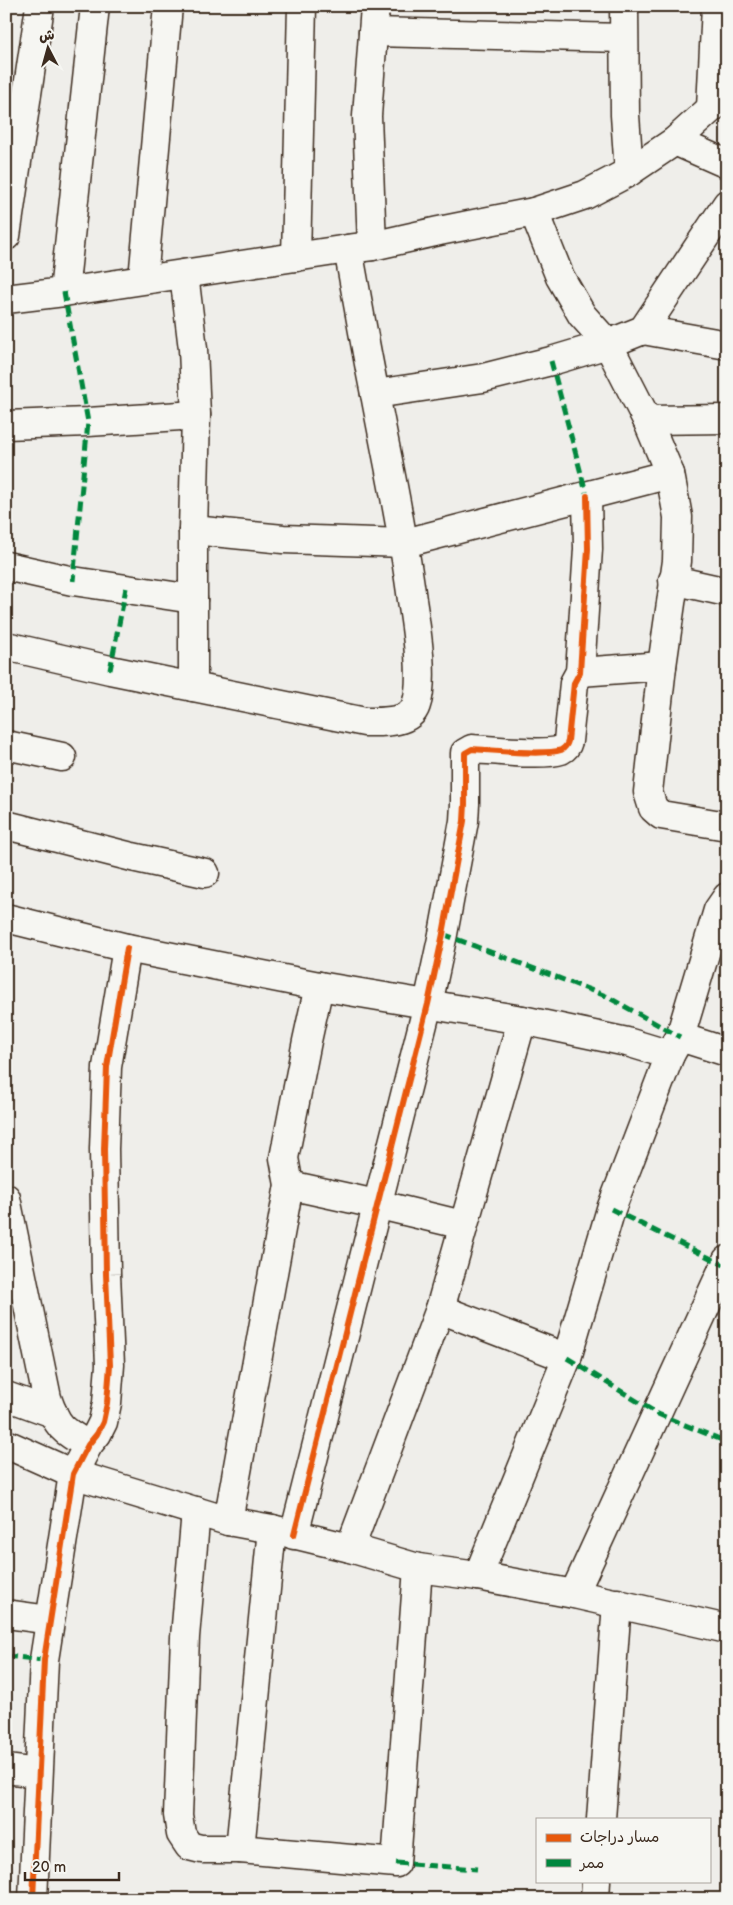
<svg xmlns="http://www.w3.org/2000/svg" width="733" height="1905" viewBox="0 0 733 1905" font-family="'Balsamiq Sans','Playpen Sans Arabic',sans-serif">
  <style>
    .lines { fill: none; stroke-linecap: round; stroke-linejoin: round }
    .street-casing { stroke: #3b2a1e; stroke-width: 31 }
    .street { stroke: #f6f6f2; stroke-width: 28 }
    .quiet { stroke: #00873e; stroke-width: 5; stroke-dasharray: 10 5; stroke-linecap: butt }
    .cycleway-casing { stroke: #f6f6f2; stroke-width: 9 }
    .cycleway { stroke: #e8590c; stroke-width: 6 }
  </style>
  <rect width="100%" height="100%" fill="#efeeea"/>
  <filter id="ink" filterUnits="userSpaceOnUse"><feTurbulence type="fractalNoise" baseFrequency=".02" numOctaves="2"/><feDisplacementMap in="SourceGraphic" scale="10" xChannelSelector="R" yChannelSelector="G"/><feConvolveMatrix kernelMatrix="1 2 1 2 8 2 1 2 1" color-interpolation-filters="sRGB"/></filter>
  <g filter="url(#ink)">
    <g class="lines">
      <g class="street-casing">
        <g id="street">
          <path d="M624,6L625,115L629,172"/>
          <path d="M373,32L623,38"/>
          <path d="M711,108L716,6"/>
          <path d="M675,141L727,164"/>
          <path d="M534,212L560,277L582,315L608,344L647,420L670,474L678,517L677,561L662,666L648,792L653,808L661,815L727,826"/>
          <path d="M6,236L40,6"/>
          <path d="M372,246L367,116L375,6"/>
          <path d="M296,257L302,6"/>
          <path d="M184,274L193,349L196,415L193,530V687"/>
          <path d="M143,279L168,6"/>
          <path d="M64,292L95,6"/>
          <path d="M6,299L64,292L348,249L372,246L439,231L534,212L585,195L629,172L675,141L727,94"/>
          <path d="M643,330L727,345"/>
          <path d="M375,394L483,378L551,361L608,344L643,330L727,204"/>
          <path d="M647,420L727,419"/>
          <path d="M6,425L88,422L196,415"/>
          <path d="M193,530L283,539L405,543L670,474"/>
          <path d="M6,566L73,581L193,599"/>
          <path d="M673,580L727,592"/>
          <path d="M6,646L110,670L365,722C381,722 410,724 416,705C425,680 416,626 412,600C403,530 388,463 375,394C365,346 357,297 348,249"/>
          <path d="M580,672L662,666"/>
          <path d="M6,745L62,757"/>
          <path d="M6,825L132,857L205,873"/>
          <path d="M6,918L127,948L319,986L522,1020L440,1309L350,1548"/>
          <path d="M522,1020L627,1042L670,1055"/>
          <path d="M680,1037L727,1052"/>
          <path d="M289,1185L376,1204L463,1225"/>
          <path d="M6,1198L47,1398C57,1427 62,1430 88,1445"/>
          <path d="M440,1309L567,1358"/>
          <path d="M6,1396L53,1413"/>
          <path d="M6,1444L73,1474L228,1521L272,1529L350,1548L418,1568L478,1576L574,1594L727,1629"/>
          <path d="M196,1511L185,1637L178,1815L181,1834L189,1846L201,1849H240L396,1863L418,1568"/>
          <path d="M228,1521L289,1185L284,1158L307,1041L319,986"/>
          <path d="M294,1535L428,1004L443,934L464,821L465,804V753L472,749C492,750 544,756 561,750C565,748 567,745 568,741L574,683L580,672L588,549L587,496"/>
          <path d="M478,1576L567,1358L611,1209L670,1055L680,1037L718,910L727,897"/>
          <path d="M574,1594L727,1260"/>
          <path d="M6,1614L50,1620"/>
          <path d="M6,1769L38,1773"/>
          <path d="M601,1819L617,1603"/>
          <path d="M240,1849L272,1529"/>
          <path d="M33,1899L44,1660L73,1474L88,1445L97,1434L103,1422L107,1403L110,1365L106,1274L104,1149L107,1067L127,948"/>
          <path d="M595,1899L596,1881"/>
        </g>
      </g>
      <use href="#street" class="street"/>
      <g class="quiet">
        <path d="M64,292L88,422L73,581"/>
        <path d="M551,361L587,496"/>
        <path d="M110,670L126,588"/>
        <path d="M443,934L606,996L680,1037"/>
        <path d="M611,1209L724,1265"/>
        <path d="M567,1358L658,1414L727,1442"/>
        <path d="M6,1656L44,1660"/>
        <path d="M396,1863L477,1869"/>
      </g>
      <g class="cycleway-casing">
        <g id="cycleway">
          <path d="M294,1535L428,1004L443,934L464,821L465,804V753L472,749C492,750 544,756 561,750C565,748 567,745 568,741L574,683L580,672L588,549L587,496"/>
          <path d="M33,1899L44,1660L73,1474L88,1445L97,1434L103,1422L107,1403L110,1365L106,1274L104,1149L107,1067L127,948"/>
        </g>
      </g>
      <use href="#cycleway" class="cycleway"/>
    </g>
  </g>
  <rect width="733" height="1905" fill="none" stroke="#f6f6f2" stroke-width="25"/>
  <rect x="12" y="12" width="708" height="1880" fill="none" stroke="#3b2a1e" stroke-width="2" filter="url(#ink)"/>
  <rect x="536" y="1818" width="175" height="65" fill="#f6f6f2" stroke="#aba49d"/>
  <rect x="546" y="1834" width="25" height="8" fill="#e8590c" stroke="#aba49d"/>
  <text x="580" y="1842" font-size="15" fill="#3b2a1e">مسار دراجات</text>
  <rect x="546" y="1859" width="25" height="8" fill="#00873e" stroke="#aba49d"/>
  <text x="580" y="1868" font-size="15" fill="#3b2a1e">ممر</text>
  <g transform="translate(48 48) rotate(354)" stroke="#f6f6f2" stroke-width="4" paint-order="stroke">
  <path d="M0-4L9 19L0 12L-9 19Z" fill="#3b2a1e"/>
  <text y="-8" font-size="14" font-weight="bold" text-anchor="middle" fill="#3b2a1e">ش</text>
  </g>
  <path d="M25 1872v8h94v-8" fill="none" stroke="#3b2a1e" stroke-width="2.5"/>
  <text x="32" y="1872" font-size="15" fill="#3b2a1e" stroke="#f6f6f2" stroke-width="4" paint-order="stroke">20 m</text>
</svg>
